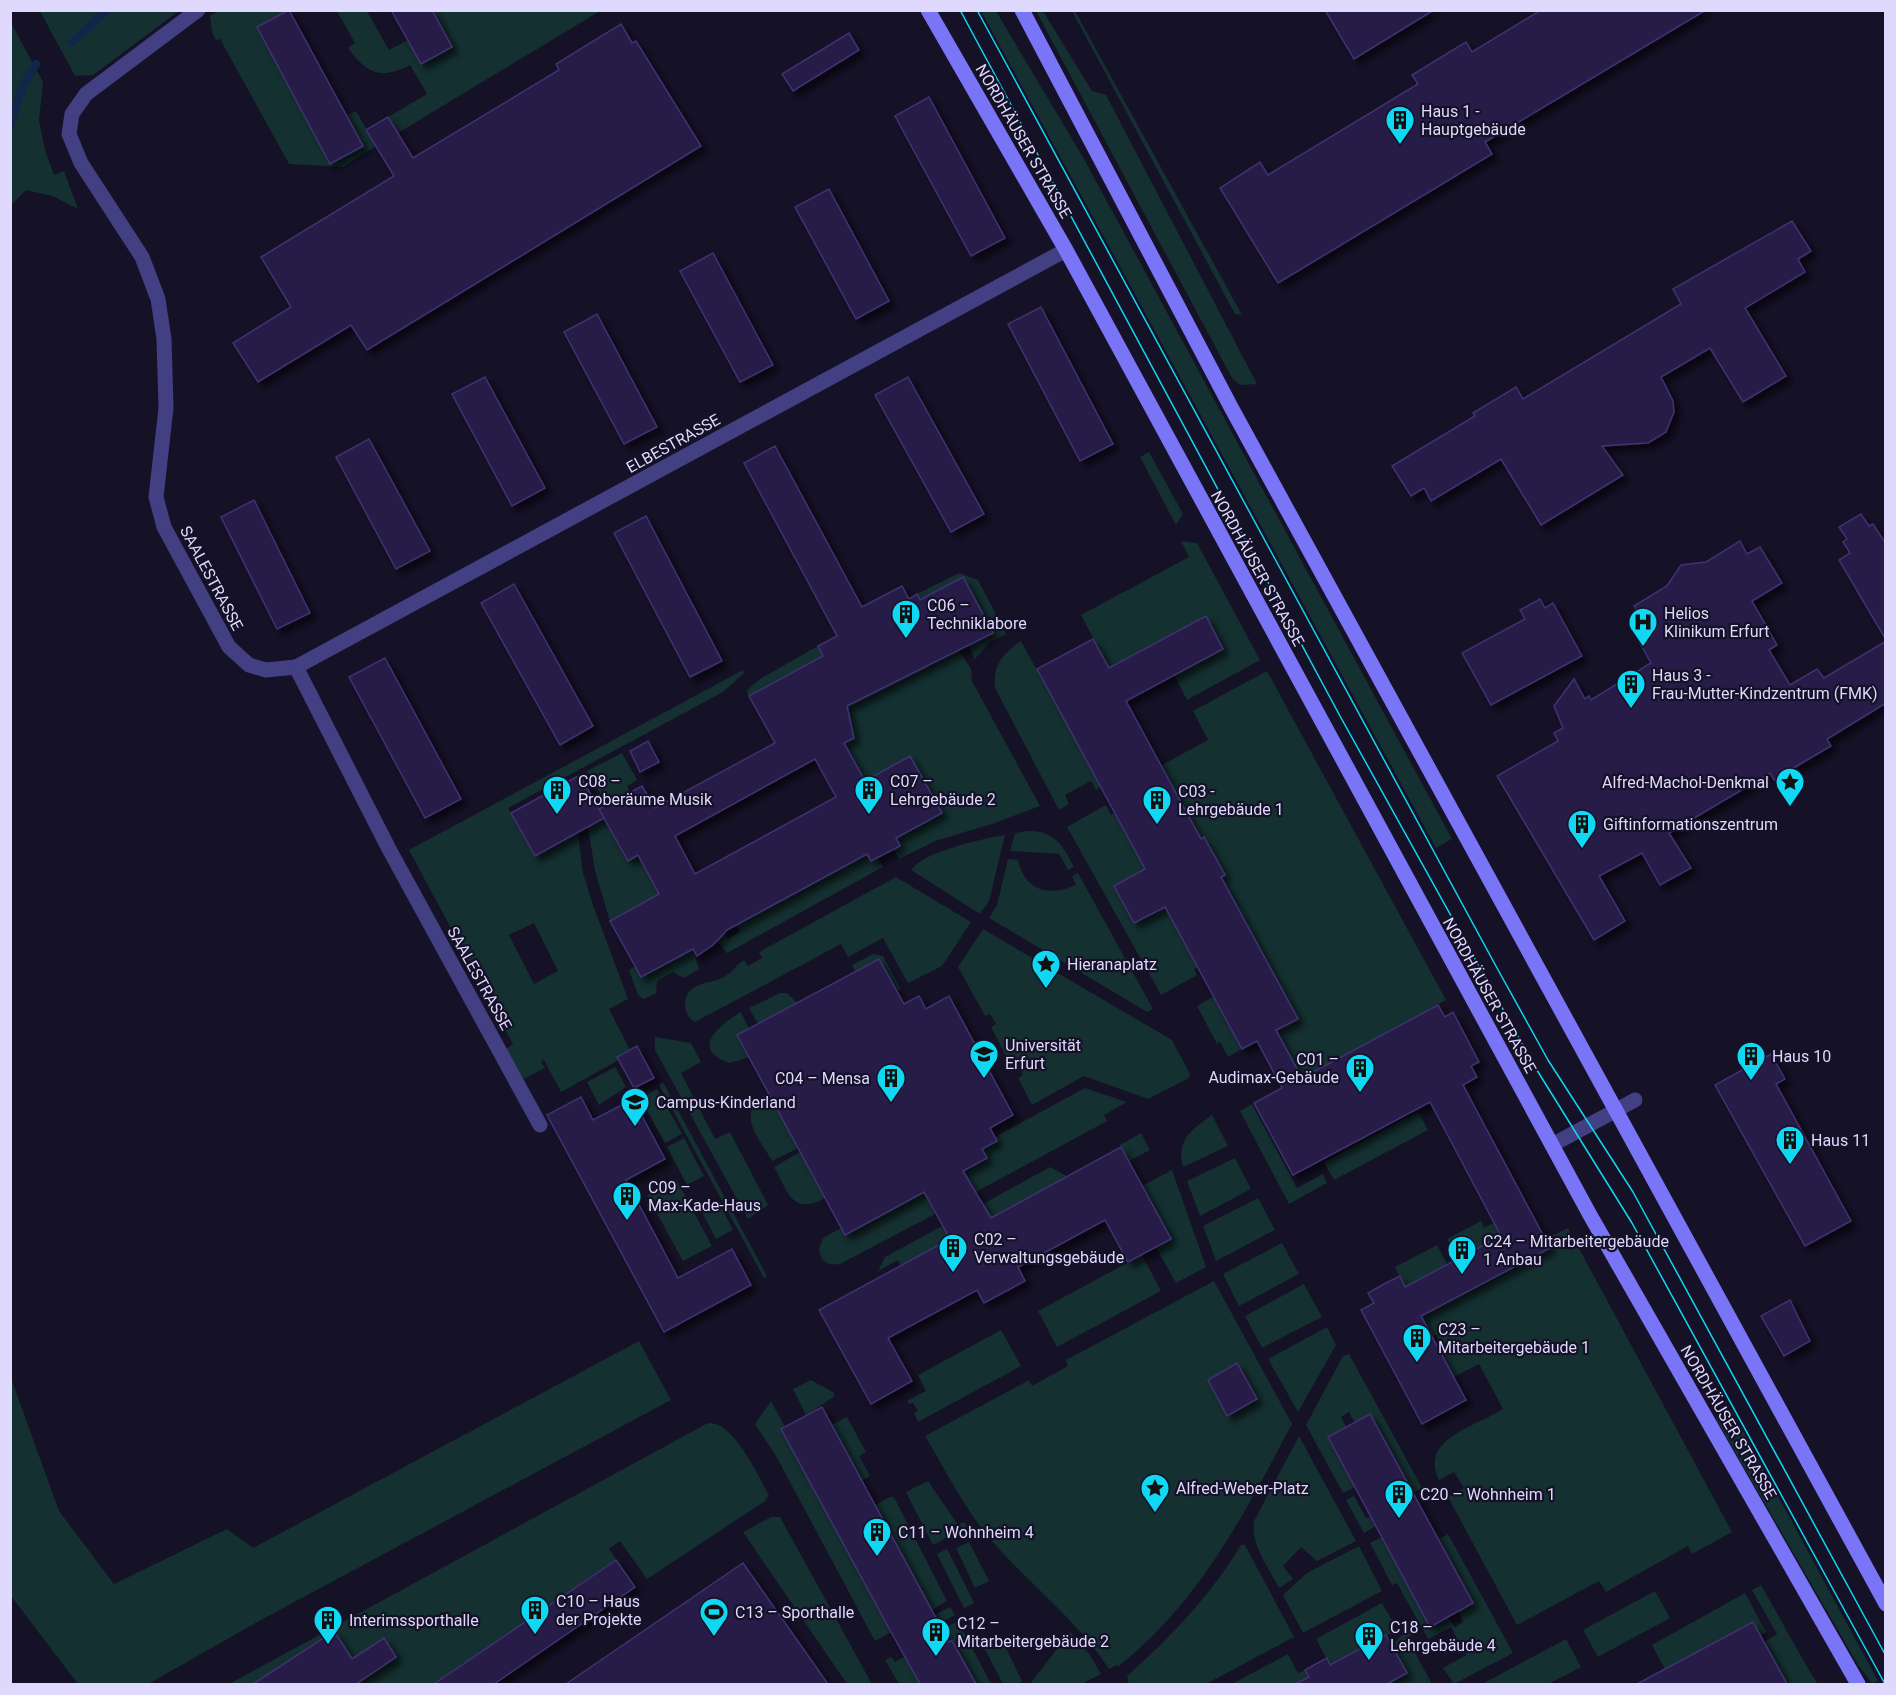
<svg xmlns="http://www.w3.org/2000/svg" width="1896" height="1695" viewBox="0 0 1896 1695" font-family="Roboto,sans-serif">
  <style>
    .green { fill: #143030; fill-rule: evenodd }
    .lines { fill: none; stroke-linecap: round; stroke-linejoin: round }
    .stream { stroke: #12264a; stroke-width: 8 }
    .building { fill: #271e47; stroke: #3f3271; stroke-width: 1.5; fill-rule: evenodd; filter: url(#shadow) }
    .street { stroke: #423f83; stroke-width: 15 }
    .secondary { stroke: #7a75f7; stroke-width: 15 }
    .tram { stroke: #10d8f2; stroke-width: 1.5 }
    .labels { text-anchor: middle; stroke-width: 4.5; stroke-linejoin: round; paint-order: stroke }
    .poi-label { font-size: 16px; fill: #ded9fd; stroke: #151127; text-anchor: start }
    .street-label { font-size: 16px; fill: #ded9fd; stroke: #151127 }
  </style>
  <defs>
    <filter id="shadow"><feDropShadow dx="5.5" dy="5.5" stdDeviation="3" flood-color="#0009"/></filter>
  </defs>
  <rect width="100%" height="100%" fill="#151127"/>
  <g class="green">
    <path d="M40,11H179L93,75L75,76Z"/>
    <path d="M218,11H288L257,27L330,163L346,116L356,111L376,146L343,167L289,164L220,39L216,40L212,32L210,16Z"/>
    <path d="M337,11H367L389,50L408,40L421,64L452,47L432,11H600L398,133L388,117L427,94L410,65C381,80 367,74 348,48L355,43Z"/>
    <path d="M981,11H996L1084,159L1452,839L1436,848Z"/>
    <path d="M1036,11H1043L1092,91L1106,95L1257,384L1240,385L1232,378Z"/>
    <path d="M1072,11H1075L1242,315L1235,314Z"/>
    <path d="M11,23L43,82L39,120L45,150L54,175L64,171L78,209L53,196L26,190L11,205Z"/>
    <path d="M1149,452L1183,514L1176,525L1140,457Z"/>
    <path d="M1181,541L1197,543L1260,660L1187,700L1174,675L1223,648L1206,616L1109,668L1081,615L1189,557Z"/>
    <path d="M959,573L978,580L1006,634L989,643L975,659L969,646L993,633L963,577L920,600L917,594Z"/>
    <path d="M1021,641L1101,787L1096,790L1091,781L1065,795L1069,804L1059,810L995,688C992,666 1003,653 1021,641Z"/>
    <path d="M818,646L823,656L749,696L746,691L760,679Z"/>
    <path d="M959,651L971,669L972,681L1040,806L995,823L935,841L899,859L893,849L900,846L896,838L941,813L910,757L865,781L844,743L854,737L844,694L927,664L929,667Z"/>
    <path d="M743,670L744,673L723,692L508,808L535,856L578,833L583,873L593,905L628,999L609,1009L630,1050L617,1057L619,1060L561,1092L544,1060L541,1062L545,1068L522,1080L506,1049L513,1044L409,850ZM534,923L558,971L534,984L509,935Z"/>
    <path d="M1267,671L1446,1000L1302,1078L1276,1030L1298,1018L1221,877L1224,874L1205,838L1201,839L1162,765L1208,740L1193,711Z"/>
    <path d="M622,753L637,780L627,786L630,792L607,805L587,771Z"/>
    <path d="M1106,805L1111,815L1114,813L1145,869L1114,886L1165,907L1198,967L1194,969L1197,975L1161,995L1067,827Z"/>
    <path d="M604,818L627,861L638,855L659,894L610,921L595,871L588,827Z"/>
    <path d="M1027,831C1054,830 1063,845 1074,867L1068,870L1059,854L1010,851L1015,833Z"/>
    <path d="M1005,835L989,901L980,914L911,870C924,851 982,839 1005,835Z"/>
    <path d="M867,854L871,861L878,858L883,867L727,953L714,938L724,932L728,939L740,932L737,925Z"/>
    <path d="M1008,859L1018,860C1025,891 1049,897 1076,885L1072,876L1078,873L1153,1009L1147,1012L989,918L997,905Z"/>
    <path d="M896,877L971,922L942,966L908,983L883,938L848,957L841,944L695,1022C689,1019 686,1013 685,1006C685,979 712,986 727,975C735,970 735,965 744,960L748,966L762,958L759,952Z"/>
    <path d="M983,929L1172,1040L1190,1074L1189,1078L1148,1099L1084,1076L1032,1105L1018,1078L1023,1075L1017,1064L1011,1066L991,1027L996,1024L990,1014L985,1016L958,967Z"/>
    <path d="M693,949L699,969L684,978L673,972L657,981L656,993L644,999L638,995L629,970L636,966L642,977Z"/>
    <path d="M873,954L883,956L901,989L896,991L879,959L855,971L852,965Z"/>
    <path d="M780,993H787L797,1003L758,1024L749,1008Z"/>
    <path d="M1213,997L1242,1049L1228,1057L1220,1042L1217,1044L1197,1006Z"/>
    <path d="M741,1012L749,1029L737,1036L749,1057L730,1063C688,1050 720,1024 741,1012Z"/>
    <path d="M655,1037L691,1043L701,1062L681,1073L715,1139L730,1132L768,1205L748,1219L655,1050Z"/>
    <path d="M615,1067L626,1087L599,1105L587,1082Z"/>
    <path d="M663,1082L767,1276L764,1278L659,1085Z"/>
    <path d="M1085,1088L1127,1102L1104,1115L1107,1121L974,1193L963,1171L987,1158L982,1149L997,1140L995,1137Z"/>
    <path d="M657,1089L682,1134L665,1143L640,1098Z"/>
    <path d="M768,1093L798,1148L772,1161C758,1136 734,1113 768,1093Z"/>
    <path d="M1252,1104L1297,1188L1323,1174L1327,1183L1289,1204L1240,1111Z"/>
    <path d="M1418,1112L1428,1130L1334,1180L1324,1162Z"/>
    <path d="M1212,1115L1228,1146L1183,1167C1176,1140 1191,1130 1212,1115Z"/>
    <path d="M1141,1133L1150,1150L1129,1161L1120,1145Z"/>
    <path d="M684,1138L704,1176L687,1185L667,1147Z"/>
    <path d="M800,1152L825,1198C792,1216 788,1192 774,1167Z"/>
    <path d="M1235,1158L1251,1189L1200,1216L1187,1181Z"/>
    <path d="M1050,1167L1067,1176L991,1218L987,1211L984,1212L981,1205Z"/>
    <path d="M1172,1170L1206,1267L1176,1283L1156,1247L1170,1239L1142,1186Z"/>
    <path d="M676,1179L712,1246L683,1261L647,1195Z"/>
    <path d="M924,1192L935,1214L840,1264C827,1266 821,1262 819,1249L823,1238L841,1228L845,1235Z"/>
    <path d="M1258,1198L1275,1230L1216,1261L1203,1226Z"/>
    <path d="M718,1201L733,1230L716,1239L701,1210Z"/>
    <path d="M1481,1221L1484,1228L1494,1223L1501,1236L1457,1259L1447,1239Z"/>
    <path d="M942,1226L950,1239L901,1266L898,1260L878,1271L885,1257Z"/>
    <path d="M1568,1228L1732,1532L1692,1554L1688,1546L1606,1592L1599,1581L1517,1625L1448,1497L1464,1488L1454,1472L1439,1480C1418,1439 1477,1426 1503,1409L1479,1364L1454,1377L1438,1348L1442,1346L1436,1335L1432,1336L1421,1316L1550,1248L1546,1239Z"/>
    <path d="M1282,1243L1299,1274L1239,1306L1223,1274Z"/>
    <path d="M1437,1245L1447,1264L1405,1287L1395,1267Z"/>
    <path d="M1142,1255L1161,1291L1057,1347L1038,1311Z"/>
    <path d="M1214,1281L1292,1424C1243,1516 1201,1600 1118,1667L1117,1665L1109,1669C1077,1620 1030,1585 992,1541C965,1510 946,1471 925,1436L1029,1380L1032,1386L1068,1366L1066,1360Z"/>
    <path d="M1304,1284L1322,1317L1262,1348L1245,1316Z"/>
    <path d="M1327,1327L1336,1345L1298,1412L1268,1359Z"/>
    <path d="M1001,1330L1021,1366L918,1422L914,1413L918,1411L913,1403L909,1404L907,1401L926,1391L918,1375Z"/>
    <path d="M639,1341L671,1400L259,1621L148,1684H78L11,1596V1378L59,1511L114,1584L227,1529L253,1548Z"/>
    <path d="M1349,1354L1422,1488L1413,1493L1371,1415L1355,1423L1349,1412L1341,1417L1346,1427L1328,1438L1355,1487L1343,1493L1306,1425L1343,1356Z"/>
    <path d="M811,1380L833,1392L835,1396L806,1415L793,1389Z"/>
    <path d="M771,1401L785,1427L781,1429L891,1632L920,1623L950,1607L955,1615L898,1645L891,1632L875,1641L776,1456L755,1424Z"/>
    <path d="M1731,1409L1878,1681L1872,1683L1858,1665L1716,1419Z"/>
    <path d="M847,1417L866,1452L859,1456L870,1476L862,1481L832,1425Z"/>
    <path d="M708,1423C734,1421 758,1476 769,1495L765,1501L647,1579L620,1541L609,1549L616,1559L434,1684H229Z"/>
    <path d="M1299,1436L1356,1541L1317,1561L1301,1547L1283,1566L1293,1579L1279,1588C1269,1568 1250,1544 1254,1521Z"/>
    <path d="M928,1481L958,1525L964,1522L967,1527L933,1545L906,1492Z"/>
    <path d="M1354,1496L1366,1518L1371,1517L1376,1526L1364,1533L1346,1500Z"/>
    <path d="M890,1497H894L947,1601L932,1610L875,1505Z"/>
    <path d="M771,1517H780L872,1684H847L743,1532Z"/>
    <path d="M1430,1521L1440,1539L1448,1534L1513,1653L1454,1684L1443,1668L1466,1655L1451,1627L1428,1639L1397,1583L1392,1585L1370,1543L1382,1537L1455,1627L1463,1622L1458,1611L1472,1603Z"/>
    <path d="M969,1542L989,1581L975,1588L956,1548Z"/>
    <path d="M1241,1545H1245L1294,1637L1206,1684H1129L1127,1676C1171,1637 1210,1596 1241,1545Z"/>
    <path d="M1359,1546L1382,1591L1303,1633L1283,1595L1307,1573Z"/>
    <path d="M947,1549L974,1603L964,1608L937,1554Z"/>
    <path d="M1761,1585L1810,1672L1818,1684H1787L1764,1642L1777,1634L1752,1590Z"/>
    <path d="M1655,1591L1670,1618L1598,1657L1583,1630Z"/>
    <path d="M1745,1593L1766,1632L1760,1635L1753,1622L1665,1669L1652,1645Z"/>
    <path d="M1382,1603L1393,1622L1394,1632L1330,1665L1316,1639Z"/>
    <path d="M1404,1617L1413,1634L1407,1638L1432,1684H1387L1407,1673L1392,1645L1404,1633Z"/>
    <path d="M958,1621L991,1684H976L952,1641L933,1651L926,1638Z"/>
    <path d="M1070,1632L1090,1655L1101,1674L1081,1684H1030Z"/>
    <path d="M1001,1638L1022,1681L1018,1684H1003L983,1646Z"/>
    <path d="M1566,1639L1581,1667L1548,1684H1482Z"/>
    <path d="M909,1654V1664L920,1684H899L885,1660L891,1657L895,1662Z"/>
    <path d="M1288,1654L1298,1673L1305,1670L1309,1677L1295,1684H1232Z"/>
  </g>
  <g class="lines">
    <g class="stream">
      <path d="M72,42L107,10"/>
      <path d="M10,125L24,83L36,64"/>
    </g>
  </g>
  <g class="building">
    <path d="M289,10L363,146L330,164L257,27Z"/>
    <path d="M391,10H432L452,47L421,64Z"/>
    <path d="M1325,10H1434L1354,59Z"/>
    <path d="M1541,10H1706L1485,142L1492,154L1278,283L1220,188L1260,162L1268,175L1418,84L1412,75L1466,42L1472,52Z"/>
    <path d="M621,24L632,43L636,41L701,146L367,350L351,325L258,382L233,343L291,307L261,257L394,176L366,130L388,117L413,158L559,70L556,64Z"/>
    <path d="M849,33L859,50L793,91L782,74Z"/>
    <path d="M929,97L1005,238L971,256L895,116Z"/>
    <path d="M829,189L889,301L856,319L795,207Z"/>
    <path d="M1792,221L1811,251L1798,259L1805,272L1745,308L1786,376L1743,402L1710,348L1661,377L1673,401L1674,412L1666,432L1648,443L1602,446L1623,475L1541,525L1501,459L1431,501L1424,488L1411,496L1392,466L1475,416L1473,413L1516,387L1523,399L1681,304L1673,289Z"/>
    <path d="M713,253L773,365L740,382L680,271Z"/>
    <path d="M1041,307L1113,444L1080,461L1008,324Z"/>
    <path d="M597,314L657,427L624,444L564,332Z"/>
    <path d="M485,377L545,488L512,506L452,394Z"/>
    <path d="M908,377L984,514L951,532L875,395Z"/>
    <path d="M369,439L430,551L396,569L336,457Z"/>
    <path d="M775,446L862,607L902,586L909,599L917,594L920,600L963,577L993,633L847,706L854,738L844,743L865,781L910,756L942,813L896,838L900,846L871,861L867,854L727,930L713,945L697,956L693,949L641,977L610,921L659,894L638,855L628,861L599,809L642,786L655,808L775,743L749,696L823,656L818,646L837,636L744,463ZM815,759L836,797L695,874L675,836Z"/>
    <path d="M254,500L310,613L277,629L221,517Z"/>
    <path d="M1861,514L1869,526L1873,524L1886,544V640L1839,560L1850,553L1843,542L1847,539L1839,527Z"/>
    <path d="M646,516L722,661L690,677L614,533Z"/>
    <path d="M1740,541L1747,554L1760,547L1782,583L1752,601L1777,645L1769,650L1790,685L1817,669L1824,678L1886,641V703L1827,739L1831,746L1802,763L1774,780L1770,773L1669,833L1691,868L1660,885L1642,853L1599,876L1625,921L1594,940L1497,776L1558,741L1554,733L1563,728L1554,706L1574,679L1585,699L1589,696L1591,700L1651,663L1630,626L1642,618L1634,606L1667,586L1681,565L1706,562Z"/>
    <path d="M514,584L593,726L560,745L481,603Z"/>
    <path d="M1540,599L1545,608L1553,603L1582,656L1491,705L1462,653L1525,619L1520,610Z"/>
    <path d="M1206,616L1223,649L1126,701L1201,839L1204,837L1225,875L1221,877L1298,1019L1276,1030L1302,1078L1438,1005L1445,1017L1453,1012L1479,1062L1471,1066L1477,1077L1463,1085L1550,1248L1421,1316L1466,1400L1422,1424L1361,1310L1374,1303L1368,1293L1384,1284L1400,1276L1405,1287L1501,1236L1430,1102L1293,1175L1254,1103L1282,1088L1257,1041L1242,1049L1165,907L1134,923L1114,886L1145,869L1037,669L1093,639L1109,668Z"/>
    <path d="M385,658L461,799L425,818L349,677Z"/>
    <path d="M648,741L659,762L640,772L630,751Z"/>
    <path d="M580,775L604,818L535,856L511,813Z"/>
    <path d="M879,959L904,1004L919,996L926,1009L949,996L1013,1115L990,1128L997,1141L982,1149L987,1158L963,1171L991,1218L1121,1147L1171,1239L1128,1262L1105,1220L1018,1267L1025,1281L984,1303L977,1290L888,1338L912,1381L871,1404L819,1310L950,1239L924,1192L845,1235L737,1035Z"/>
    <path d="M637,1046L654,1078L634,1088L617,1057Z"/>
    <path d="M1771,1054L1785,1079L1776,1084L1851,1221L1805,1246L1715,1085Z"/>
    <path d="M581,1097L593,1120L633,1099L665,1159L626,1180L678,1278L732,1249L751,1285L664,1332L547,1115Z"/>
    <path d="M1790,1300L1810,1341L1784,1356L1761,1316Z"/>
    <path d="M1237,1363L1257,1399L1227,1416L1208,1380Z"/>
    <path d="M822,1407L949,1642L952,1641L976,1684H920L891,1632L781,1429Z"/>
    <path d="M1370,1414L1473,1603L1430,1627L1328,1437Z"/>
    <path d="M616,1560L635,1587L494,1684H434Z"/>
    <path d="M743,1563L828,1684H566Z"/>
    <path d="M1753,1622L1787,1684H1637Z"/>
    <path d="M334,1631L352,1659L384,1638L396,1657L356,1684H253Z"/>
    <path d="M1386,1635L1407,1673L1387,1684H1295L1309,1677L1305,1670L1314,1665L1327,1658L1330,1665Z"/>
  </g>
  <g class="lines">
    <g class="street">
      <path d="M198,10L86,94L72,114L69,134L81,163L142,257L158,299L164,339L166,408L156,497L164,527L229,647L249,665L266,670L296,667L389,849L540,1125"/>
      <path d="M296,667L1066,250"/>
      <path d="M1552,1145L1635,1100"/>
    </g>
    <g class="secondary">
      <path d="M928,10L1066,250L1590,1215L1858,1684"/>
      <path d="M1022,10L1232,409L1886,1604"/>
    </g>
    <g class="tram">
      <path d="M960,10L1340,716L1535,1067L1632,1223L1885,1684"/>
      <path d="M977,10L1497,968L1548,1060L1633,1192L1886,1656"/>
    </g>
  </g>
  <defs>
    <g id="building-pin" transform="scale(1.5)"><path d="M0 17L-7.5 6A9.5 9.5 0 1 1 7.5 6Z" fill="#10d8f2" stroke="#151127"/><path d="M-4-6H4V6H1V3H-1V6H-4ZM-2.5-4.3h1.7v1.8h-1.7ZM.8-4.3h1.7v1.8H.8ZM-2.5-1h1.7V.8h-1.7ZM.8-1h1.7V.8H.8Z" fill="#111"/></g>
    <g id="hospital-pin" transform="scale(1.5)"><path d="M0 17L-7.5 6A9.5 9.5 0 1 1 7.5 6Z" fill="#10d8f2" stroke="#151127"/><path d="M-5-5h3v3.5h4V-5h3V5h-3V1.5h-4V5h-3Z" fill="#111"/></g>
    <g id="sight-pin" transform="scale(1.5)"><path d="M0 17L-7.5 6A9.5 9.5 0 1 1 7.5 6Z" fill="#10d8f2" stroke="#151127"/><path d="M0-6L1.8-2.2L6-1.7L2.9 1.2L3.7 5.4L0 3.3L-3.7 5.4L-2.9 1.2L-6-1.7L-1.8-2.2Z" fill="#111"/></g>
    <g id="university-pin" transform="scale(1.5)"><path d="M0 17L-7.5 6A9.5 9.5 0 1 1 7.5 6Z" fill="#10d8f2" stroke="#151127"/><path d="M0-5L7-2L0 1L-7-2ZM-4 1L0 2.5L4 1V4Q0 6-4 4Z" fill="#111"/></g>
    <g id="school-pin" transform="scale(1.5)"><path d="M0 17L-7.5 6A9.5 9.5 0 1 1 7.5 6Z" fill="#10d8f2" stroke="#151127"/><path d="M0-5L7-2L0 1L-7-2ZM-4 1L0 2.5L4 1V4Q0 6-4 4Z" fill="#111"/></g>
    <g id="stadium-pin" transform="scale(1.5)"><path d="M0 17L-7.5 6A9.5 9.5 0 1 1 7.5 6Z" fill="#10d8f2" stroke="#151127"/><path d="M0-5a6.5 5 0 1 0 0 10a6.5 5 0 1 0 0-10ZM-3.5-1.8h7v3.6h-7Z" fill="#111"/></g>
  </defs>
  <g fill-rule="evenodd">
    <use href="#building-pin" x="1400" y="120"/>
    <use href="#building-pin" x="906" y="614"/>
    <use href="#hospital-pin" x="1643" y="622"/>
    <use href="#building-pin" x="1631" y="684"/>
    <use href="#sight-pin" x="1790" y="782"/>
    <use href="#building-pin" x="557" y="790"/>
    <use href="#building-pin" x="869" y="790"/>
    <use href="#building-pin" x="1157" y="800"/>
    <use href="#building-pin" x="1582" y="824"/>
    <use href="#sight-pin" x="1046" y="964"/>
    <use href="#university-pin" x="984" y="1054"/>
    <use href="#building-pin" x="1751" y="1056"/>
    <use href="#building-pin" x="1360" y="1068"/>
    <use href="#building-pin" x="891" y="1078"/>
    <use href="#school-pin" x="635" y="1102"/>
    <use href="#building-pin" x="1790" y="1140"/>
    <use href="#building-pin" x="627" y="1196"/>
    <use href="#building-pin" x="953" y="1248"/>
    <use href="#building-pin" x="1462" y="1250"/>
    <use href="#building-pin" x="1417" y="1338"/>
    <use href="#sight-pin" x="1155" y="1488"/>
    <use href="#building-pin" x="1399" y="1494"/>
    <use href="#building-pin" x="877" y="1532"/>
    <use href="#building-pin" x="535" y="1610"/>
    <use href="#stadium-pin" x="714" y="1612"/>
    <use href="#building-pin" x="328" y="1620"/>
    <use href="#building-pin" x="936" y="1632"/>
    <use href="#building-pin" x="1369" y="1636"/>
  </g>
  <g class="labels">
    <g class="poi-label">
      <text x="1421" y="117">Haus 1 -<tspan x="1421" dy="18">Hauptgebäude</tspan></text>
      <text x="927" y="611">C06 –<tspan x="927" dy="18">Techniklabore</tspan></text>
      <text x="1664" y="619">Helios<tspan x="1664" dy="18">Klinikum Erfurt</tspan></text>
      <text x="1652" y="681">Haus 3 -<tspan x="1652" dy="18">Frau-Mutter-Kindzentrum (FMK)</tspan></text>
      <text x="578" y="787">C08 –<tspan x="578" dy="18">Proberäume Musik</tspan></text>
      <text x="890" y="787">C07 –<tspan x="890" dy="18">Lehrgebäude 2</tspan></text>
      <text x="1769" y="788" text-anchor="end">Alfred-Machol-Denkmal</text>
      <text x="1178" y="797">C03 -<tspan x="1178" dy="18">Lehrgebäude 1</tspan></text>
      <text x="1603" y="830">Giftinformationszentrum</text>
      <text x="1067" y="970">Hieranaplatz</text>
      <text x="1005" y="1051">Universität<tspan x="1005" dy="18">Erfurt</tspan></text>
      <text x="1772" y="1062">Haus 10</text>
      <text x="1339" y="1065" text-anchor="end">C01 –<tspan x="1339" dy="18">Audimax-Gebäude</tspan></text>
      <text x="870" y="1084" text-anchor="end">C04 – Mensa</text>
      <text x="656" y="1108">Campus-Kinderland</text>
      <text x="1811" y="1146">Haus 11</text>
      <text x="648" y="1193">C09 –<tspan x="648" dy="18">Max-Kade-Haus</tspan></text>
      <text x="974" y="1245">C02 –<tspan x="974" dy="18">Verwaltungsgebäude</tspan></text>
      <text x="1483" y="1247">C24 – Mitarbeitergebäude<tspan x="1483" dy="18">1 Anbau</tspan></text>
      <text x="1438" y="1335">C23 –<tspan x="1438" dy="18">Mitarbeitergebäude 1</tspan></text>
      <text x="1176" y="1494">Alfred-Weber-Platz</text>
      <text x="1420" y="1500">C20 – Wohnheim 1</text>
      <text x="898" y="1538">C11 – Wohnheim 4</text>
      <text x="556" y="1607">C10 – Haus<tspan x="556" dy="18">der Projekte</tspan></text>
      <text x="735" y="1618">C13 – Sporthalle</text>
      <text x="349" y="1626">Interimssporthalle</text>
      <text x="957" y="1629">C12 –<tspan x="957" dy="18">Mitarbeitergebäude 2</tspan></text>
      <text x="1390" y="1633">C18 –<tspan x="1390" dy="18">Lehrgebäude 4</tspan></text>
    </g>
    <g class="street-label">
      <text transform="translate(1024 141) rotate(60)" y="6">NORDHÄUSER STRASSE</text>
      <text transform="translate(673 443) rotate(-29)" y="6">ELBESTRASSE</text>
      <text transform="translate(1258 568) rotate(61)" y="6">NORDHÄUSER STRASSE</text>
      <text transform="translate(212 578) rotate(62)" y="6">SAALESTRASSE</text>
      <text transform="translate(480 978) rotate(61)" y="6">SAALESTRASSE</text>
      <text transform="translate(1490 995) rotate(61)" y="6">NORDHÄUSER STRASSE</text>
      <text transform="translate(1729 1422) rotate(60)" y="6">NORDHÄUSER STRASSE</text>
    </g>
  </g>
  <rect width="1896" height="1695" fill="none" stroke="#ded9fd" stroke-width="24"/>
</svg>
